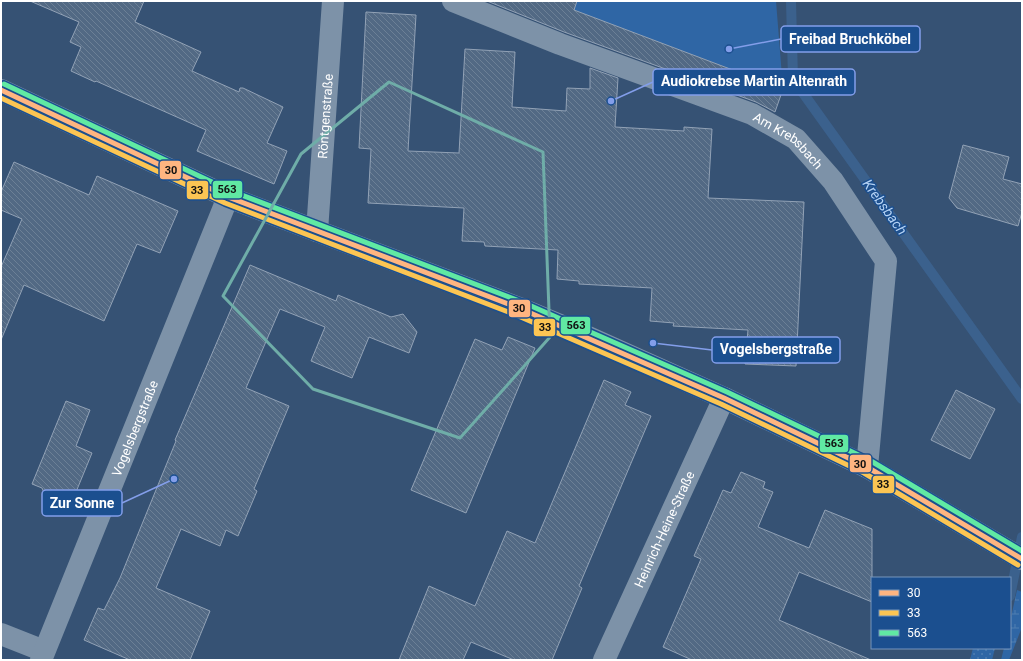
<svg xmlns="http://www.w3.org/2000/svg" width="1023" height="661" viewBox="0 0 1023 661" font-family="Roboto,sans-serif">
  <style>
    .grass { fill: url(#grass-dots) }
    .wetland { fill: url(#wetland-marsh) }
    .park { fill: #2f66a5 }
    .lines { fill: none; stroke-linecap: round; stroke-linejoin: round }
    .stream { stroke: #3b618d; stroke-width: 10 }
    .building { fill: url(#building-back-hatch); stroke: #92a2b6 }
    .minor { stroke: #7d92a8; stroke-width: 22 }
    .bus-1-casing { stroke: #1b4f8f; stroke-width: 8 }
    .bus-2-casing { stroke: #1b4f8f; stroke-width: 8 }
    .bus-3-casing { stroke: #1b4f8f; stroke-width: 8 }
    .bus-1 { stroke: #ffb580; stroke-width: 5 }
    .bus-2 { stroke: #fcc553; stroke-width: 5 }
    .bus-3 { stroke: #60e9a3; stroke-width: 5 }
    .marked { fill: none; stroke: #6fada8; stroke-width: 3; stroke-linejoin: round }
    .labels { text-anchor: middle; stroke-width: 3; stroke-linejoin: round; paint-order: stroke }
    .street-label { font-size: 13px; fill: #fff; stroke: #1b4f8f }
    .water-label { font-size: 14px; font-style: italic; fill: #b5d3f5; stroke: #1b4f8f }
    .leader { fill: none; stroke: #839eea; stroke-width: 1.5 }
    .callout-dot { fill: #839eea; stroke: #1b4f8f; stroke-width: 1.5 }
    .callout { fill: #1b4f8f; stroke: #839eea; stroke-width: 1.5 }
    .callout-label { font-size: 14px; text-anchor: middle; font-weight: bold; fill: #fff }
    .line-badge { stroke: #1b4f8f; stroke-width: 1.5 }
    .pale-badge-label { font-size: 11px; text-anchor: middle; font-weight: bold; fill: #111 }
  </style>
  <defs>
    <pattern id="grass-dots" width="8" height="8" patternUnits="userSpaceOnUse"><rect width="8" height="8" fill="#2f66a5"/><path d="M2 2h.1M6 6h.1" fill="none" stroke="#4e7db2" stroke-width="1.8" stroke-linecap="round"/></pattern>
    <pattern id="wetland-marsh" width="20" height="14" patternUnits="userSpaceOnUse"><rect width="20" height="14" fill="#2f66a5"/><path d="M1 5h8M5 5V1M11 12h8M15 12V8" fill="none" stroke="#4e7db2"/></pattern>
    <pattern id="building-back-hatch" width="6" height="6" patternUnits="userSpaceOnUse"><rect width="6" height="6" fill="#526984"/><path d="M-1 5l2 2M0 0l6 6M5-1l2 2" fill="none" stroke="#6c8096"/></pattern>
  </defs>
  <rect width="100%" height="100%" fill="#365274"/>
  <path class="grass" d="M973,648H995L992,660H970Z"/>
  <path class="wetland" d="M1017,590L1022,592V627L1009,660H1001L1004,648H1010V622Z"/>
  <path class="park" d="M550,1H776L783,89L573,10Z"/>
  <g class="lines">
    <g class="stream">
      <path d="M791,1L793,79L1022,399"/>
      <path d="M1010,596L1022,537"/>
    </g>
  </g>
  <g class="building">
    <path d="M30,1H144L135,22L201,52L192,71L239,92L240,88H243L283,107L267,143L287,151L274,184L197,151L206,130L96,81L95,82L71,71L81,47L70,42L79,22Z"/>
    <path d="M487,1H577L574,10L783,89L775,112L756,102L564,32Z"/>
    <path d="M366,12L416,15L408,151L459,153L465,49L515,52L512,107L566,111L567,88L590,89V68L618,78L615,127L684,131V127L712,129L708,198L804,202L796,366L745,364L748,330L673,326L674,323L650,321L652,288L579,284V281L557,279L558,250L485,246L484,242L462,241L464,208L368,203L371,149L359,148Z"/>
    <path d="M963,145L1009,157L1003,179L1022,184V212L1018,226L957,208L949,198Z"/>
    <path d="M14,162L89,195L97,176L178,211L160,253L137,244L104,321L24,285L1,340V267L22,219L1,210V192Z"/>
    <path d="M250,265L336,301L338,295L391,317L403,314L417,332L409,353L369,337L352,378L311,361L325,327L280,309L246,388L289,406L254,489L257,491L238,536L226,530L220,546L181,529L156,588L210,611L190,660H130L84,640L98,608L104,610L120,578L176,441L175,440Z"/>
    <path d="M508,337L535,348L466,513L411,490L475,339L502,350Z"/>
    <path d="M604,380L631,392L625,405L651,416L579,586L582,588L552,660H514L471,642L463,660H399L429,586L475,606L507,531L535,543Z"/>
    <path d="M956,390L995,409L970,459L931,440Z"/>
    <path d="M66,401L90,410L76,446L92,453L67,514L50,507L42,488L32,484Z"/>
    <path d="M741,472L765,482L763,488L773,492L758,527L809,548L825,510L872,529V602L799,572L779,620L871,660H692L663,647L701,559L694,556L723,490L731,493Z"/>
  </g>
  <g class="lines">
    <g class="minor">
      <path id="s1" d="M453,1L560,44L752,114L796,139L833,181L886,261L867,467"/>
      <path d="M1,90L228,197L519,308L586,336L724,398L867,467L1022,559"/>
      <path id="s2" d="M317,231L333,1"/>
      <path d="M1,634L44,651"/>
      <path id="s3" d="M41,660L228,197"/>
      <path id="s4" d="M604,660L724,398"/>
    </g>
    <g class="bus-1-casing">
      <path id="bus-1" d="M1,90L228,197L519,308L724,398L867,467L1022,559"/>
    </g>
    <g class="bus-2-casing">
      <path id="bus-2" d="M1,98L225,203L516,315L721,404L864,473L1018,565"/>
    </g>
    <g class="bus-3-casing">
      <path id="bus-3" d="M4,84L231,191L522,302L727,392L871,461L1022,551"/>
    </g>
    <use href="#bus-1" class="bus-1"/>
    <use href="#bus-2" class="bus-2"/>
    <use href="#bus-3" class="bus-3"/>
  </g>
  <path class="marked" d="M389,82L543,152L550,337L460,438L313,389L223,296L301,154Z"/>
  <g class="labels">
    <g class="street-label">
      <text dy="5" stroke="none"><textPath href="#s2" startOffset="115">Röntgenstraße</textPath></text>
      <text dy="5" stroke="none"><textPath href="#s1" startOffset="365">Am Krebsbach</textPath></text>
      <text dy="5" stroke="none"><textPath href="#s3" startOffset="250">Vogelsbergstraße</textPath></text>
      <text dy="5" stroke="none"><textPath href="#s4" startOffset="144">Heinrich-Heine-Straße</textPath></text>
    </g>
    <g class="water-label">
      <text transform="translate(885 207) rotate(54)" y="5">Krebsbach</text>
    </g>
  </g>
  <path class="leader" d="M729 49L781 39M611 101L653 82M653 343L712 350M174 479L122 503"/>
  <g class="callout-dot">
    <circle cx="729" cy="49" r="4"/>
    <circle cx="611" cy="101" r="4"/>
    <circle cx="653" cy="343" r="4"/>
    <circle cx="174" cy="479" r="4"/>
  </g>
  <g class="callout">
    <rect x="781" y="26" width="139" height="26" rx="4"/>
    <rect x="653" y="69" width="202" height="26" rx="4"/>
    <rect x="712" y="337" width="128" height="26" rx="4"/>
    <rect x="42" y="490" width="80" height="26" rx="4"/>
  </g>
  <g class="callout-label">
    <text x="850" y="44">Freibad Bruchköbel</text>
    <text x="754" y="86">Audiokrebse Martin Altenrath</text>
    <text x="776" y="354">Vogelsbergstraße</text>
    <text x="82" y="508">Zur Sonne</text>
  </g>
  <g class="line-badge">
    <rect x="159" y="160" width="23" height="20" rx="4" fill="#ffb580"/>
    <rect x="212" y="180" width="31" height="19" rx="4" fill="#60e9a3"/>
    <rect x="186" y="180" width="23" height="20" rx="4" fill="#fcc553"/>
    <rect x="508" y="299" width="23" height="19" rx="4" fill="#ffb580"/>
    <rect x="560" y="316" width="31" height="19" rx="4" fill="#60e9a3"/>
    <rect x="533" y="318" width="23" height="19" rx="4" fill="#fcc553"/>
    <rect x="819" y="434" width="30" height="19" rx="4" fill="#60e9a3"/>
    <rect x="849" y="454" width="23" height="19" rx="4" fill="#ffb580"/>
    <rect x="872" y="475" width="23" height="19" rx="4" fill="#fcc553"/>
  </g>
  <g class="pale-badge-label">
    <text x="171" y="174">30</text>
    <text x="227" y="193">563</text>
    <text x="197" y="194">33</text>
    <text x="519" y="312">30</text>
    <text x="576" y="329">563</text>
    <text x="545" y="331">33</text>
    <text x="834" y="447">563</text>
    <text x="860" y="468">30</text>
    <text x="883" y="488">33</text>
  </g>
  <rect width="1023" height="661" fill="none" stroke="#ffffff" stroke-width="4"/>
  <rect x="871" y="577" width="140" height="72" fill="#1b4f8f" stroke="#7695bc"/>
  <rect x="879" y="590" width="20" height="6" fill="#ffb580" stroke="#7695bc"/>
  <text x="907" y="597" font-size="12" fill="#ffffff">30</text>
  <rect x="879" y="610" width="20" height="6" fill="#fcc553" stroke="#7695bc"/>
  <text x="907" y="617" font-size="12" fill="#ffffff">33</text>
  <rect x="879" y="630" width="20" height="6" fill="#60e9a3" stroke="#7695bc"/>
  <text x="907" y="637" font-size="12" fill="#ffffff">563</text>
</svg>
